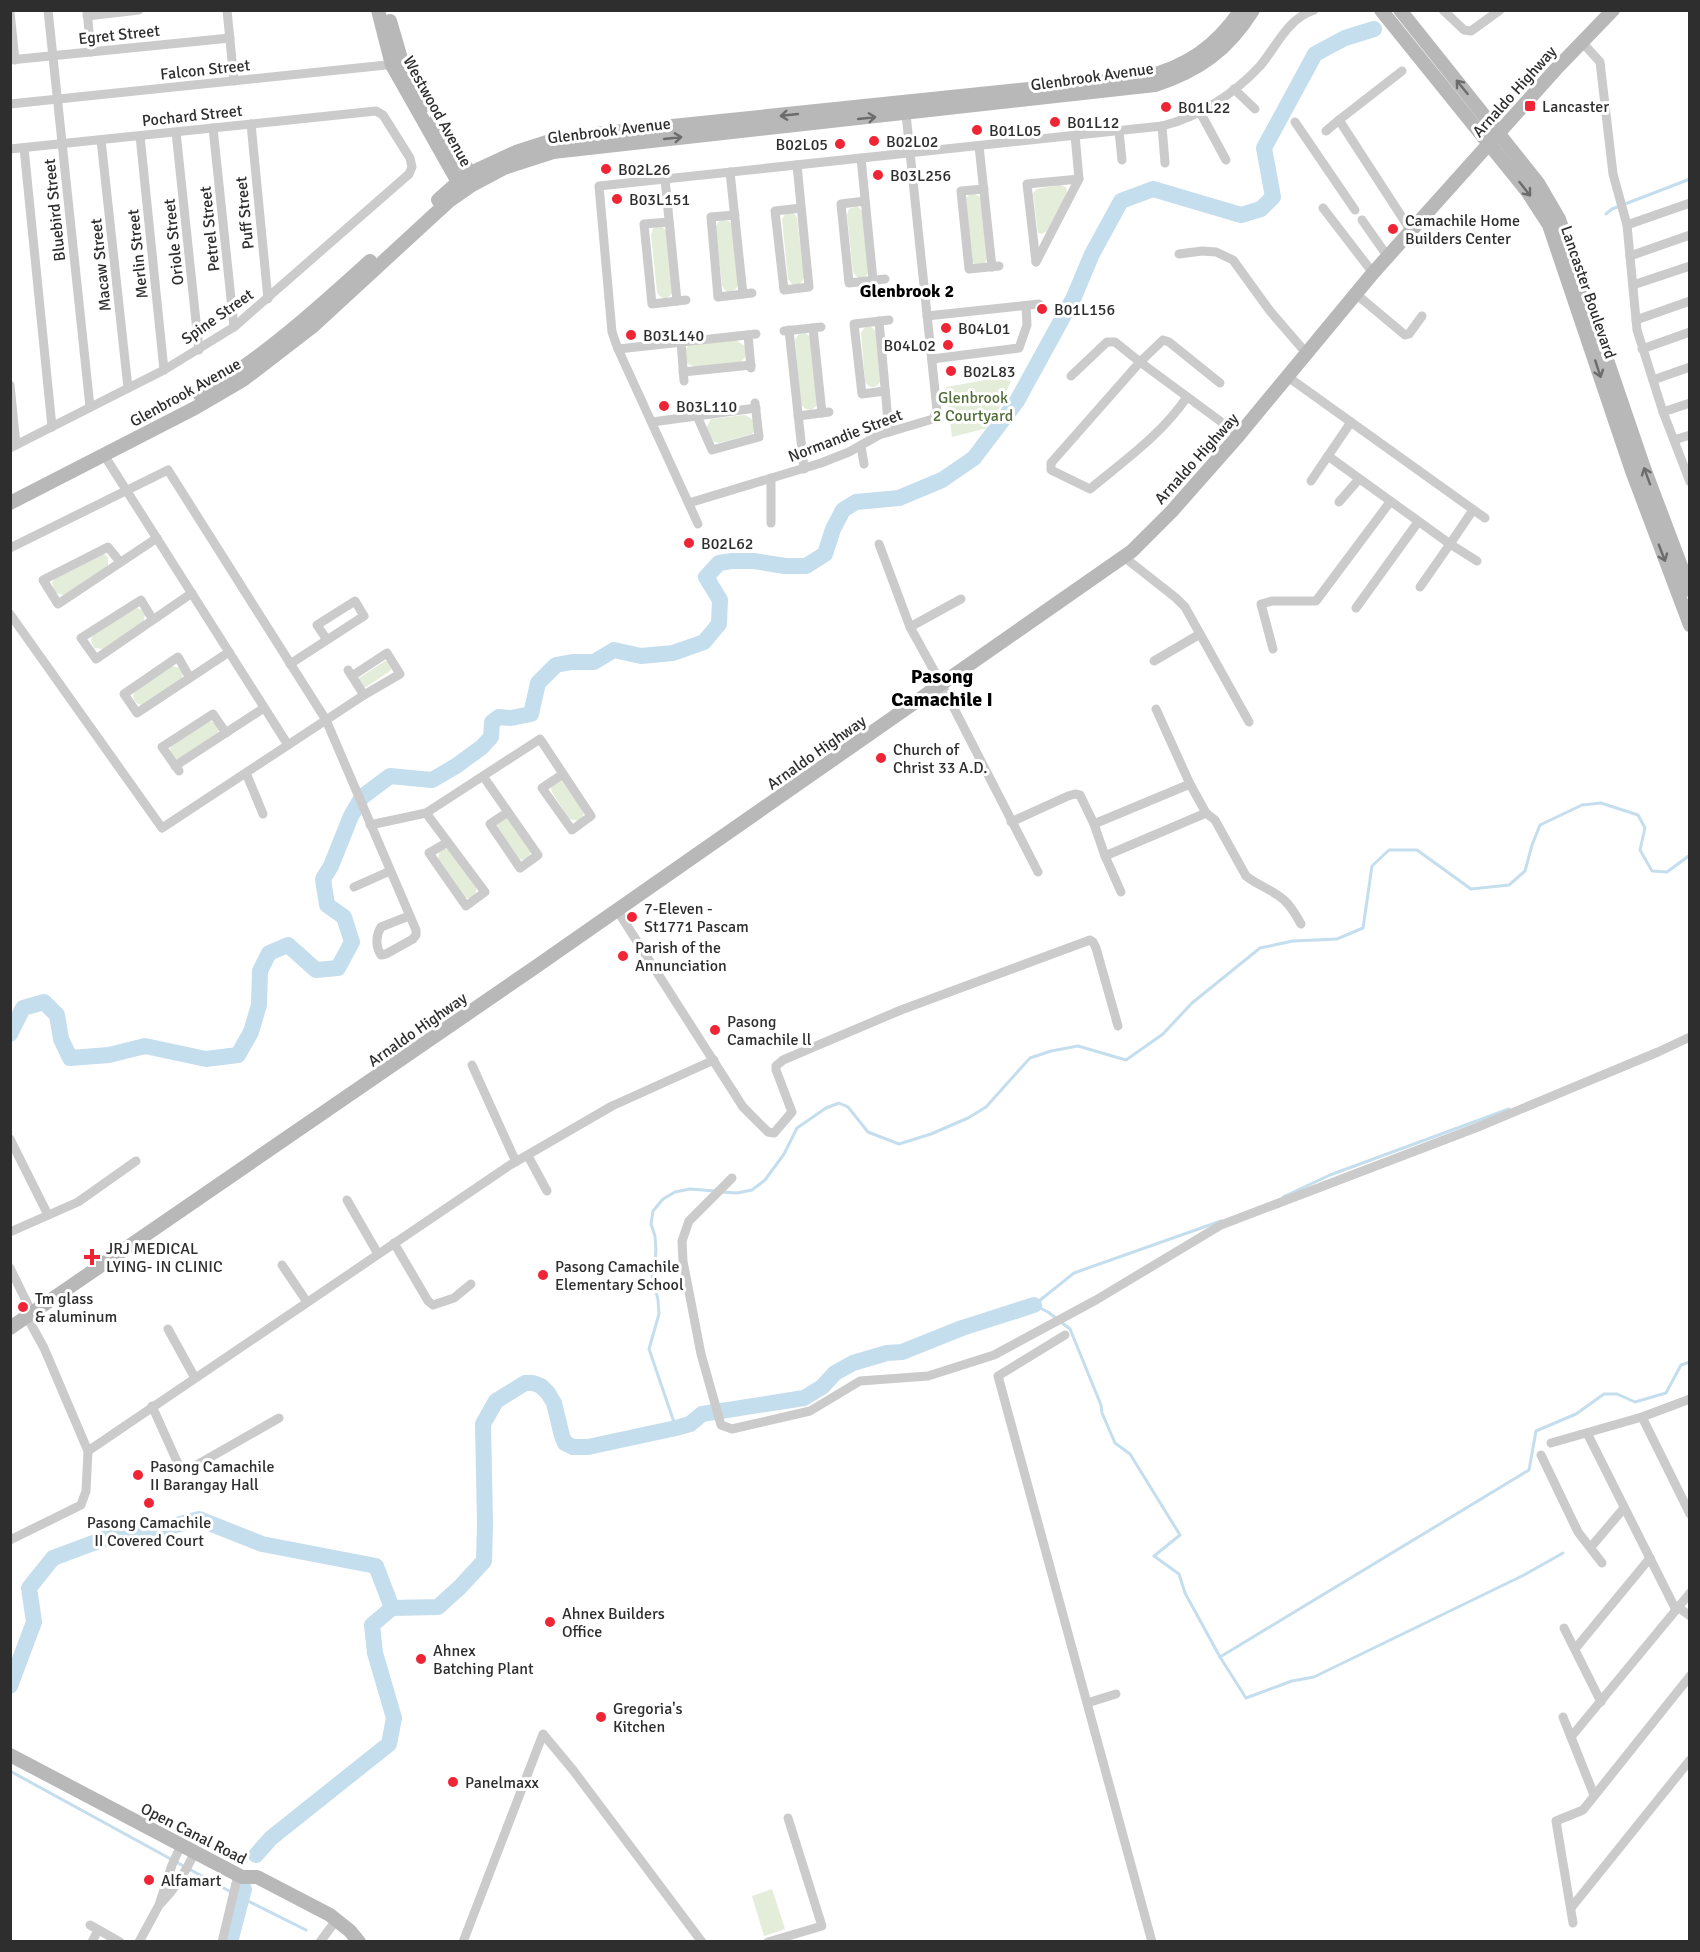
<svg xmlns="http://www.w3.org/2000/svg" width="1700" height="1952" viewBox="0 0 1700 1952" font-family="Signika,sans-serif">
  <style>
    .green { fill: #e4ecda }
    .lines { fill: none; stroke-linecap: round; stroke-linejoin: round }
    .stream { stroke: #c5deed; stroke-width: 3 }
    .river { stroke: #c5deed; stroke-width: 16 }
    .street { stroke: #cbcbcb; stroke-width: 9 }
    .secondary { stroke: #b8b8b8; stroke-width: 14 }
    .oneway { stroke: #6c6c6c }
    .poi-dot { fill: #ef2535; stroke: #fff; stroke-width: 2 }
    .labels { text-anchor: middle; stroke-width: 6; stroke-linejoin: round; paint-order: stroke }
    .street-label { font-size: 16px; fill: #2e2e2e; stroke: #fff }
    .poi-label { font-size: 16px; fill: #2e2e2e; stroke: #fff; text-anchor: start }
    .park-label { font-size: 16px; fill: #516c38; stroke: #fff }
    .neighbourhood-label { font-size: 18px; font-weight: bold; fill: #000; stroke: #fff }
    .quarter-label { font-size: 20px; font-weight: bold; fill: #000; stroke: #fff }
  </style>
  <rect width="100%" height="100%" fill="#fff"/>
  <g class="green">
    <path d="M1060,185L1066,187L1067,194L1047,231L1042,234L1038,233L1033,193L1037,189Z"/>
    <path d="M970,194H975L980,197L987,258L984,265H976L972,262L966,198Z"/>
    <path d="M857,206L863,212L868,273L865,277L858,278L853,272L847,215L849,209Z"/>
    <path d="M786,213H794L797,218L804,278L800,284L793,285L788,279L782,219Z"/>
    <path d="M723,220L729,221L732,225L738,284L736,289L729,292L725,290L722,286L716,227L718,222Z"/>
    <path d="M661,226L667,231L672,293C668,300 660,300 657,292L651,235L653,228Z"/>
    <path d="M870,326L876,331L880,382C876,389 868,389 865,381L861,333L865,327Z"/>
    <path d="M805,333L811,338L817,405C812,412 805,411 801,404L795,340L799,334Z"/>
    <path d="M736,340L745,346L746,356L741,362L694,367L685,362L686,349L688,346Z"/>
    <path d="M997,378L1011,381L991,427L952,437L946,387Z"/>
    <path d="M745,415L754,420L755,431L752,434L719,443L712,441L706,428L711,419Z"/>
    <path d="M103,553L108,557V565L64,595L55,593L52,583L55,578Z"/>
    <path d="M137,608L142,610L145,615L143,623L103,649L94,648L91,640L93,634Z"/>
    <path d="M385,661H388L392,667L390,671L366,687H363L358,679L359,678Z"/>
    <path d="M172,666L180,668L183,673L182,679L142,705C135,704 132,699 134,692Z"/>
    <path d="M210,721L213,722L219,728L218,734L178,760L175,759L169,750L172,745Z"/>
    <path d="M560,780L563,781L584,813L582,818L578,821L569,819L552,792L551,787Z"/>
    <path d="M506,818L509,819L531,851C530,858 525,861 518,859L496,827L497,824Z"/>
    <path d="M444,849L450,850L477,887L475,895L470,898H465L438,858L439,853Z"/>
    <path d="M772,1889L785,1929L764,1936L752,1896Z"/>
  </g>
  <g class="lines">
    <g class="stream">
      <path d="M1606,214L1612,209L1690,179"/>
      <path d="M721,1192L737,1193L752,1190L765,1180L784,1154L797,1128L826,1108L839,1103L848,1107L868,1132L899,1144L931,1134L968,1118L986,1107L1030,1058L1051,1051L1078,1046L1126,1060L1163,1034L1192,1003L1260,948L1293,941L1337,939L1363,928L1372,866L1389,850H1417L1471,889L1509,885L1525,871L1532,845L1540,825L1582,805L1601,803L1638,815L1645,828L1640,850L1652,871L1667,872L1690,855"/>
      <path d="M1283,1197L1330,1175L1509,1109"/>
      <path d="M1221,1221L1074,1273L1034,1305L1048,1312L1070,1329L1101,1405L1102,1413L1115,1443L1130,1454L1180,1535L1154,1556L1179,1574L1185,1593L1220,1657L1246,1698L1292,1681L1314,1677L1524,1575L1563,1553"/>
      <path d="M676,1428L649,1349L659,1314L658,1300L651,1270L655,1261L656,1250L655,1236L651,1224L653,1211L663,1199L675,1192L690,1189L715,1191"/>
      <path d="M1220,1657L1529,1470L1536,1431L1576,1414L1604,1394H1617L1635,1402L1666,1393L1681,1365L1690,1362"/>
      <path d="M10,1771L242,1898L306,1930"/>
    </g>
    <g class="river">
      <path d="M10,1034L23,1008L44,1002L57,1015L61,1039L70,1058L109,1055L145,1046L206,1059L238,1055L251,1032L259,1005L260,971L269,953L288,945L316,970L338,968L352,942L344,917L327,905L323,879L331,866L351,816L362,797L390,776L432,780L456,766L482,747L491,737L492,722L499,717L511,718L531,714L538,683L556,665L572,662H594L614,650L641,656L673,653L704,642L719,624L720,600L706,577L719,563L732,561H754L785,566H806L825,554L833,529L843,510L856,502L899,498L942,480L974,458L1017,401L1074,297L1092,254L1121,201L1153,189L1241,215L1261,209L1273,197L1264,148L1315,54L1345,38L1374,29"/>
      <path d="M10,1686L34,1622L29,1588L53,1558L120,1533L157,1530L199,1519L262,1544L376,1566L392,1608"/>
      <path d="M256,1855L271,1838L389,1744L394,1718L375,1653L372,1625L392,1608L438,1607L460,1587L484,1561L485,1523L483,1424L496,1401L525,1383H533L541,1386L548,1393L554,1403L562,1436L565,1443L573,1447H588L676,1428L690,1424L702,1414L804,1398L822,1387L835,1373L853,1363L887,1353L902,1352L962,1328L1034,1305"/>
      <path d="M230,1942L244,1889"/>
    </g>
    <g class="street">
      <path d="M48,10L90,407"/>
      <path d="M87,10L91,52"/>
      <path d="M227,10L234,81"/>
      <path d="M1443,10L1464,30L1471,31L1500,10"/>
      <path d="M10,12L15,60"/>
      <path d="M87,16L139,10"/>
      <path d="M1582,42L1600,62L1613,174L1627,225L1637,330L1663,412L1690,482"/>
      <path d="M10,60L230,38"/>
      <path d="M1402,71L1339,120L1411,231"/>
      <path d="M1234,89L1255,109"/>
      <path d="M10,104L396,64"/>
      <path d="M1200,112L1226,160"/>
      <path d="M1295,122L1355,210"/>
      <path d="M251,124L268,299"/>
      <path d="M1162,126L1165,163"/>
      <path d="M213,128L234,327"/>
      <path d="M1119,131L1122,160"/>
      <path d="M1326,131L1339,120"/>
      <path d="M176,132L199,350"/>
      <path d="M140,136L164,370"/>
      <path d="M101,140L128,388"/>
      <path d="M979,146L992,267"/>
      <path d="M24,148L52,427"/>
      <path d="M10,149L376,111L383,115L410,158L412,167L409,174L234,327L164,370L10,448"/>
      <path d="M861,158L873,280"/>
      <path d="M797,165L809,287L784,290L775,211L801,208"/>
      <path d="M730,172L743,294"/>
      <path d="M665,179L677,301"/>
      <path d="M984,189L961,191L969,269L999,266"/>
      <path d="M865,201L841,204L849,283L885,279"/>
      <path d="M1323,208L1373,273"/>
      <path d="M735,215L711,217L718,297L752,293"/>
      <path d="M1362,220L1388,257"/>
      <path d="M669,222L644,224L652,304L686,300"/>
      <path d="M1627,225L1690,203"/>
      <path d="M1179,254L1202,251L1216,252L1233,260L1270,311L1307,354"/>
      <path d="M1630,256L1690,235"/>
      <path d="M1036,262L1079,179L1075,135"/>
      <path d="M1036,262L1027,184L1079,179"/>
      <path d="M1633,285L1690,266"/>
      <path d="M1356,294L1405,335L1409,334L1422,316"/>
      <path d="M927,316L1039,304"/>
      <path d="M1636,320L1690,301"/>
      <path d="M879,321L889,432"/>
      <path d="M813,328L822,413"/>
      <path d="M789,330L804,469"/>
      <path d="M784,331L821,327"/>
      <path d="M748,335L751,368"/>
      <path d="M681,342L684,381"/>
      <path d="M618,349L756,334"/>
      <path d="M1642,349L1690,332"/>
      <path d="M932,359L1019,348L1027,325L1026,306"/>
      <path d="M683,372L751,365"/>
      <path d="M1071,376L1107,342H1115L1140,362L1239,435"/>
      <path d="M1288,377L1485,518"/>
      <path d="M1653,380L1690,367"/>
      <path d="M10,385L16,445"/>
      <path d="M885,391L862,394L854,324L889,320"/>
      <path d="M1187,397C1161,435 1125,460 1090,489L1051,470V463L1140,362L1163,340L1169,342L1220,383"/>
      <path d="M1663,412L1690,403"/>
      <path d="M697,416L712,450L759,437L755,403"/>
      <path d="M798,416L829,412"/>
      <path d="M652,422L756,408"/>
      <path d="M1674,440L1690,435"/>
      <path d="M861,446L864,464"/>
      <path d="M104,455L288,745"/>
      <path d="M1328,456L1450,544L1473,510"/>
      <path d="M1311,481L1351,422"/>
      <path d="M1339,502L1359,479"/>
      <path d="M689,503L821,463L849,452L879,435L933,419L937,410L906,114"/>
      <path d="M771,523V478"/>
      <path d="M698,524L618,349L612,332L599,186L1162,126C1199,117 1234,94 1260,66C1277,46 1287,19 1314,10"/>
      <path d="M879,544L910,627"/>
      <path d="M10,548L168,470L326,720L416,930V935L413,939L386,954L381,955C375,946 376,935 381,927L409,916"/>
      <path d="M1124,557L1176,598L1185,607L1249,722"/>
      <path d="M120,562L108,547L43,580L58,604L157,538"/>
      <path d="M1420,587L1450,544L1477,561"/>
      <path d="M961,599L910,627L942,685L1038,872"/>
      <path d="M1356,608L1418,522"/>
      <path d="M10,614L162,828L364,695L400,674L387,653L352,676"/>
      <path d="M153,620L141,600L81,638L96,659L192,593"/>
      <path d="M1273,649L1261,604L1272,601H1316L1390,502"/>
      <path d="M1154,661L1200,634"/>
      <path d="M290,664L364,616L355,601L317,625L327,640"/>
      <path d="M348,670L364,695"/>
      <path d="M190,678L178,657L124,694L137,713L229,652"/>
      <path d="M1156,709L1190,784"/>
      <path d="M175,766L264,708"/>
      <path d="M179,771L162,747L213,714L226,733"/>
      <path d="M246,773L263,814"/>
      <path d="M483,776L538,855L520,868L490,824L508,812"/>
      <path d="M426,813L485,892L466,906L429,853L448,842"/>
      <path d="M1011,822L1068,796L1075,794L1080,795L1094,824L1105,856L1206,813L1215,820L1246,876C1257,885 1273,890 1284,900C1291,906 1296,915 1301,924"/>
      <path d="M1094,824L1190,784L1206,813"/>
      <path d="M370,825L426,813L540,739L591,816L572,830L542,788L563,774"/>
      <path d="M1105,856L1121,892"/>
      <path d="M354,887L390,871"/>
      <path d="M617,910L743,1107L768,1132L774,1133L792,1112L776,1070V1066L783,1060L901,1010L1090,940L1093,942L1096,948L1118,1026"/>
      <path d="M472,1065L516,1162"/>
      <path d="M10,1139L48,1215"/>
      <path d="M528,1156L547,1191"/>
      <path d="M732,1178L689,1221L682,1241L683,1261L701,1354L721,1425L732,1429L810,1411L860,1381L928,1376L994,1355L1096,1300L1221,1225L1478,1127L1658,1052L1690,1037"/>
      <path d="M347,1200L378,1254"/>
      <path d="M10,1232L78,1202L136,1161"/>
      <path d="M394,1243L428,1301L433,1305L454,1298L471,1284"/>
      <path d="M282,1265L307,1302"/>
      <path d="M10,1268L32,1313"/>
      <path d="M168,1329L195,1378"/>
      <path d="M1065,1335L998,1376L1152,1942"/>
      <path d="M152,1406L179,1466L184,1470H188L279,1418"/>
      <path d="M1642,1417L1690,1514"/>
      <path d="M1587,1433L1676,1610"/>
      <path d="M1551,1443L1642,1417L1690,1399"/>
      <path d="M88,1451L510,1165L612,1106L714,1060"/>
      <path d="M1541,1455L1578,1532L1602,1563"/>
      <path d="M10,1540L81,1505L86,1491L88,1451L44,1348L27,1317"/>
      <path d="M1591,1547L1624,1508"/>
      <path d="M1678,1607L1690,1616"/>
      <path d="M1564,1628L1601,1702"/>
      <path d="M1575,1649L1650,1558"/>
      <path d="M1087,1703L1116,1694"/>
      <path d="M1563,1717L1594,1795"/>
      <path d="M1571,1737L1690,1593"/>
      <path d="M161,1903C176,1888 186,1871 195,1852"/>
      <path d="M1571,1908L1690,1760"/>
      <path d="M1573,1923L1556,1821L1583,1810L1690,1676"/>
      <path d="M90,1925L120,1942"/>
      <path d="M92,1942L98,1930"/>
      <path d="M139,1942L159,1905L172,1865L181,1845"/>
      <path d="M222,1942L238,1875"/>
      <path d="M320,1942L337,1919"/>
      <path d="M463,1942L543,1734L573,1770L702,1942"/>
      <path d="M768,1942L822,1926L788,1818"/>
    </g>
    <g class="secondary">
      <path d="M378,10L392,65L462,189"/>
      <path d="M1381,10L1527,191L1549,225L1632,471L1690,625"/>
      <path d="M1400,10L1538,183L1559,219L1644,468L1690,590"/>
      <path d="M390,21L402,62L425,105"/>
      <path d="M435,122L456,155L476,179"/>
      <path d="M438,200L466,175L516,152L547,142L604,133L1145,77C1188,66 1215,47 1241,10"/>
      <path d="M200,395C263,358 316,310 370,261"/>
      <path d="M10,503L195,408L243,380L312,327L449,201L472,185L504,168L553,152L1155,85C1199,71 1228,50 1253,10"/>
      <path d="M10,1328L534,968L1132,551L1172,511L1239,435L1373,273L1556,69L1613,10"/>
      <path d="M10,1755L242,1877H257L330,1915L350,1931L359,1942"/>
    </g>
  </g>
  <defs><path id="oneway-shaft" d="M-6 0H5M1.5-3L5.5 0L1.5 3" fill="none" stroke-width="1.6" stroke-linecap="round" stroke-linejoin="round" transform="scale(1.5)"/></defs>
  <g class="oneway">
    <use href="#oneway-shaft" transform="translate(1462 87) rotate(-129)"/>
    <use href="#oneway-shaft" transform="translate(789 115) rotate(174)"/>
    <use href="#oneway-shaft" transform="translate(867 118) rotate(-6)"/>
    <use href="#oneway-shaft" transform="translate(673 138) rotate(-6)"/>
    <use href="#oneway-shaft" transform="translate(1525 189) rotate(52)"/>
    <use href="#oneway-shaft" transform="translate(1598 369) rotate(72)"/>
    <use href="#oneway-shaft" transform="translate(1647 476) rotate(-110)"/>
    <use href="#oneway-shaft" transform="translate(1662 553) rotate(69)"/>
  </g>
  <g class="poi-dot">
    <rect x="1524" y="100" width="12" height="12" rx="3"/>
    <circle cx="1166" cy="107" r="6"/>
    <circle cx="1055" cy="122" r="6"/>
    <circle cx="977" cy="130" r="6"/>
    <circle cx="874" cy="141" r="6"/>
    <circle cx="840" cy="144" r="6"/>
    <circle cx="606" cy="169" r="6"/>
    <circle cx="878" cy="175" r="6"/>
    <circle cx="617" cy="199" r="6"/>
    <circle cx="1393" cy="229" r="6"/>
    <circle cx="1042" cy="309" r="6"/>
    <circle cx="946" cy="328" r="6"/>
    <circle cx="631" cy="335" r="6"/>
    <circle cx="948" cy="345" r="6"/>
    <circle cx="951" cy="371" r="6"/>
    <circle cx="664" cy="406" r="6"/>
    <circle cx="689" cy="543" r="6"/>
    <circle cx="881" cy="758" r="6"/>
    <circle cx="632" cy="917" r="6"/>
    <circle cx="623" cy="956" r="6"/>
    <circle cx="715" cy="1030" r="6"/>
    <path d="M89 1248h6v6h6v6h-6v6h-6v-6h-6v-6h6z"/>
    <circle cx="543" cy="1275" r="6"/>
    <circle cx="23" cy="1307" r="6"/>
    <circle cx="138" cy="1475" r="6"/>
    <circle cx="149" cy="1503" r="6"/>
    <circle cx="550" cy="1622" r="6"/>
    <circle cx="421" cy="1659" r="6"/>
    <circle cx="601" cy="1717" r="6"/>
    <circle cx="453" cy="1782" r="6"/>
    <circle cx="149" cy="1880" r="6"/>
  </g>
  <g class="labels">
    <g class="street-label">
      <text transform="translate(119 34) rotate(-6)" y="6">Egret Street</text>
      <text transform="translate(205 69) rotate(-6)" y="6">Falcon Street</text>
      <text transform="translate(1092 76) rotate(-8)" y="6">Glenbrook Avenue</text>
      <text transform="translate(1514 91) rotate(-48)" y="6">Arnaldo Highway</text>
      <text transform="translate(438 111) rotate(61)" y="6">Westwood Avenue</text>
      <text transform="translate(192 115) rotate(-6)" y="6">Pochard Street</text>
      <text transform="translate(609 130) rotate(-7)" y="6">Glenbrook Avenue</text>
      <text transform="translate(54 210) rotate(-96)" y="6">Bluebird Street</text>
      <text transform="translate(244 213) rotate(-96)" y="6">Puff Street</text>
      <text transform="translate(209 229) rotate(-96)" y="6">Petrel Street</text>
      <text transform="translate(173 242) rotate(-96)" y="6">Oriole Street</text>
      <text transform="translate(137 254) rotate(-96)" y="6">Merlin Street</text>
      <text transform="translate(100 265) rotate(-96)" y="6">Macaw Street</text>
      <text transform="translate(1589 292) rotate(71)" y="6">Lancaster Boulevard</text>
      <text transform="translate(217 316) rotate(-35)" y="6">Spine Street</text>
      <text transform="translate(185 392) rotate(-29)" y="6">Glenbrook Avenue</text>
      <text transform="translate(845 435) rotate(-21)" y="6">Normandie Street</text>
      <text transform="translate(1196 458) rotate(-48)" y="6">Arnaldo Highway</text>
      <text transform="translate(816 752) rotate(-35)" y="6">Arnaldo Highway</text>
      <text transform="translate(417 1029) rotate(-35)" y="6">Arnaldo Highway</text>
      <text transform="translate(194 1833) rotate(27)" y="6">Open Canal Road</text>
    </g>
    <g class="poi-label">
      <text x="1542" y="112">Lancaster</text>
      <text x="1178" y="113">B01L22</text>
      <text x="1067" y="128">B01L12</text>
      <text x="989" y="136">B01L05</text>
      <text x="886" y="147">B02L02</text>
      <text x="828" y="150" text-anchor="end">B02L05</text>
      <text x="618" y="175">B02L26</text>
      <text x="890" y="181">B03L256</text>
      <text x="629" y="205">B03L151</text>
      <text x="1405" y="226">Camachile Home<tspan x="1405" dy="18">Builders Center</tspan></text>
      <text x="1054" y="315">B01L156</text>
      <text x="958" y="334">B04L01</text>
      <text x="643" y="341">B03L140</text>
      <text x="936" y="351" text-anchor="end">B04L02</text>
      <text x="963" y="377">B02L83</text>
      <text x="676" y="412">B03L110</text>
      <text x="701" y="549">B02L62</text>
      <text x="893" y="755">Church of<tspan x="893" dy="18">Christ 33 A.D.</tspan></text>
      <text x="644" y="914">7-Eleven -<tspan x="644" dy="18">St1771 Pascam</tspan></text>
      <text x="635" y="953">Parish of the<tspan x="635" dy="18">Annunciation</tspan></text>
      <text x="727" y="1027">Pasong<tspan x="727" dy="18">Camachile ll</tspan></text>
      <text x="106" y="1254">JRJ MEDICAL<tspan x="106" dy="18">LYING- IN CLINIC</tspan></text>
      <text x="555" y="1272">Pasong Camachile<tspan x="555" dy="18">Elementary School</tspan></text>
      <text x="35" y="1304">Tm glass<tspan x="35" dy="18">&amp; aluminum</tspan></text>
      <text x="150" y="1472">Pasong Camachile<tspan x="150" dy="18">II Barangay Hall</tspan></text>
      <text x="149" y="1528" text-anchor="middle">Pasong Camachile<tspan x="149" dy="18">II Covered Court</tspan></text>
      <text x="562" y="1619">Ahnex Builders<tspan x="562" dy="18">Office</tspan></text>
      <text x="433" y="1656">Ahnex<tspan x="433" dy="18">Batching Plant</tspan></text>
      <text x="613" y="1714">Gregoria's<tspan x="613" dy="18">Kitchen</tspan></text>
      <text x="465" y="1788">Panelmaxx</text>
      <text x="161" y="1886">Alfamart</text>
    </g>
    <g class="park-label">
      <text x="973" y="403">Glenbrook<tspan x="973" dy="18">2 Courtyard</tspan></text>
    </g>
    <g class="neighbourhood-label">
      <text x="907" y="297">Glenbrook 2</text>
    </g>
    <g class="quarter-label">
      <text x="942" y="683">Pasong<tspan x="942" dy="23">Camachile I</tspan></text>
    </g>
  </g>
  <rect width="1700" height="1952" fill="none" stroke="#2e2e2e" stroke-width="24"/>
</svg>
